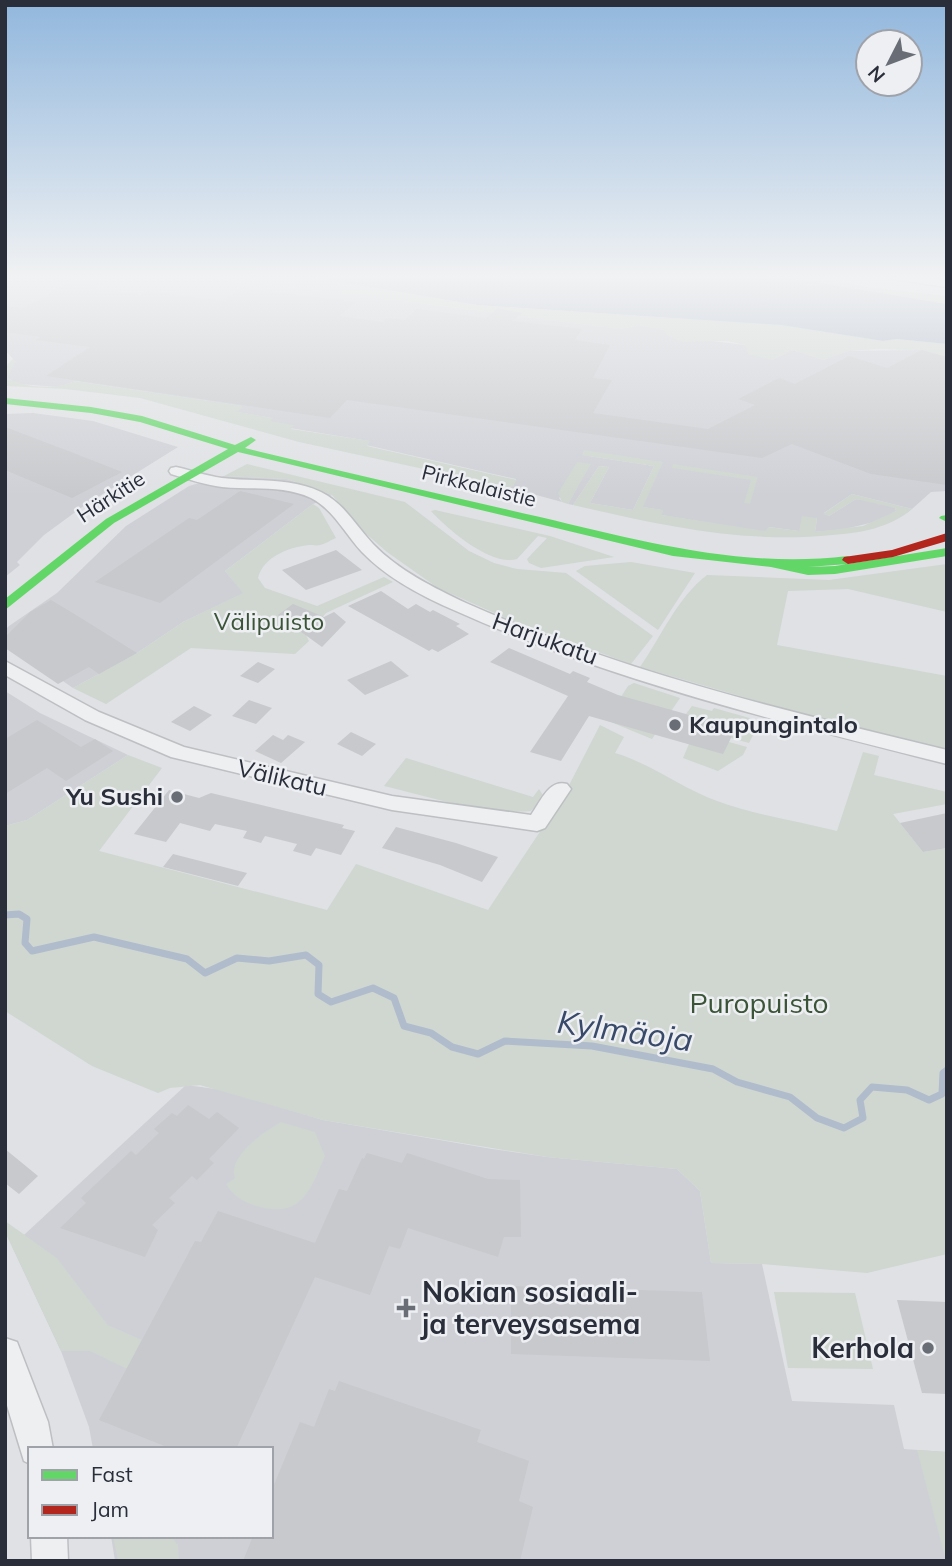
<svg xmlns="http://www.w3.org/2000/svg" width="952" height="1566" viewBox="0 0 952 1566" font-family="Mulish,sans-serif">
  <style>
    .built { fill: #ced0d6 }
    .green { fill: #cfd7d0 }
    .water { fill: #b0bbcc }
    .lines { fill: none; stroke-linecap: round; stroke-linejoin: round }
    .stream { stroke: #b0bbcc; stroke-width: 7 }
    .building { fill: #c7c9cc }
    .street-casing { stroke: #bdbfc2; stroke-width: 3 }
    .street { fill: #eeeff1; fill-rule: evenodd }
    .fast { fill: #63d668; fill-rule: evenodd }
    .jam { fill: #b3261e; fill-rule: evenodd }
    .poi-dot { fill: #696d76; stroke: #edeff3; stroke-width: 2.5 }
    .labels { text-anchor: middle; stroke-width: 5; stroke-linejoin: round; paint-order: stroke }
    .far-street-label { font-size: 21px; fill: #292e3a; stroke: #edeff3 }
    .park-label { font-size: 24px; fill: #3b5438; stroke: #edeff3 }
    .street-label { font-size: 24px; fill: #292e3a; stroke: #edeff3 }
    .poi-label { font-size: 24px; font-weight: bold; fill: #292e3a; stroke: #edeff3; text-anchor: start }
    .near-park-label { font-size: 28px; fill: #3b5438; stroke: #edeff3 }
    .near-poi-label { font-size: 28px; font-weight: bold; fill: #292e3a; stroke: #edeff3; text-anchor: start }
    .near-water-label { font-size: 32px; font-style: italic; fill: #384969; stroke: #edeff3 }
  </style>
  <rect width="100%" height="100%" fill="#dfe1e4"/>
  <g class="built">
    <path d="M5,276H196L493,312L498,308L522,313L519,316L620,329L639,325L655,328L664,330L669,336L745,345L772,360L793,350L823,360L848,351L922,350L947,357V491L931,492L912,509L852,494L824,513L829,516L856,499L888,504L895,508L896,511L878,521L845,529L815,532L817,518L799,531L769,527L766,532L661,515L662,510L642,507L662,462L582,455L654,466L633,510L590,503L609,467L599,466L573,505L568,504L590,464L559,498L562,502L507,487L513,486L516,479L366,445L369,441L290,428L269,421L272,418L237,412L242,406L75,381L59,387L19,384L7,378L15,361L5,350Z"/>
    <path d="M33,413L93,421L178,447L85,505L44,535L17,562L20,565L5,577V414Z"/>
    <path d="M224,476L287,479L332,495L313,504L225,571L244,593L183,622L137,653L73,688L5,641V630L9,626L57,593L126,526L189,486Z"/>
    <path d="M5,691L40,713L128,755L27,820L5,826Z"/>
    <path d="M186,1085L223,1090L323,1120L492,1149L547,1157L677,1169L700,1191L711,1263L762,1264L792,1401L894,1405L904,1449L947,1452V1561H115L111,1536H271V1449H93L89,1427L61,1351L12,1246Z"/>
  </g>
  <g class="green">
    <path d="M196,276H285L323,279L477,305L781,325L883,341L897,339L947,344V357L922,350L876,349L848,351L823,360L793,350L772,360L748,354L745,345L728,341L682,342L669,336L664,330L639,325L620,329L518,316L521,313L499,308L493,312Z"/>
    <path d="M780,276H811L867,287L947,296V304Z"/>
    <path d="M13,359L16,361L7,378C26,388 55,390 75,381L243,406L238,412L273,418L270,421L294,425L291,429L370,441L367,446L517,480L513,486L507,487L299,442L140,398L65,389L5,386V367Z"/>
    <path d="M584,450L663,462L643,507L663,510L662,515L766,531L768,527L799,531L802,516L817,518L815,532L863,526L896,511L895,508L856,499L829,516L823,514L852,494L912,509C890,528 860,533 832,535C743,544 660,525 573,505L599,466L609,467L590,503L633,510L654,466L582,455Z"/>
    <path d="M577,462L591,464L568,504L562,502L558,493Z"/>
    <path d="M247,464L405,502L469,551L494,563L517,569L566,573L653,636L631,664L508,619L438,588L387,552L364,532L332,495L287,479L224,476Z"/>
    <path d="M673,464L758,477L750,504L744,503L751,480L672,468Z"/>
    <path d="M313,504L319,508L336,538C331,540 325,544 320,545C317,546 312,545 309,545C289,547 263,557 258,578L265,588L317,606L384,577L393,582L326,613L306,635L309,641L295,654L191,648L106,704L73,688L137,653L183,622L243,593L225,571Z"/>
    <path d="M435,510L550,536L614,557L541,568L529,563L527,559L547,538L538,536L517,559C492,567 447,529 431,511Z"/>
    <path d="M631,562L695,573L658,630L576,571L585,566Z"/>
    <path d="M947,564V612L848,589L788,591L777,645L947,676V751L837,724L640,667C661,637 677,598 707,575L829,580Z"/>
    <path d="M634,683L680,698L652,739L606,720L628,686Z"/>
    <path d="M692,706L712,711L714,708L760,721L749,743L731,738L735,728L686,714Z"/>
    <path d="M600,725L624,737L615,753C652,764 681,788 717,801C755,815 798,821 837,831L863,752L879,756L874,775L947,792V804L893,814L923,852L947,848V1254L867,1273L762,1264L711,1263L700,1191L677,1169L547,1157L323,1120L200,1085L170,1088L158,1093L92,1066L5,1011V826L27,820L128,755L162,768L99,851L327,910L356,864L488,910L563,797Z"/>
    <path d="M729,742L747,747L743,755L718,771L683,758L689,744Z"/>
    <path d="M406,758L533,797L539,789L544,797L531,811C482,815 431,797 384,786Z"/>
    <path d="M281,1122L315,1132L325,1156C310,1192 301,1219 256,1206C242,1201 234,1197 226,1184L235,1178C227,1156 265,1131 281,1122Z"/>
    <path d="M5,1221L57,1258L108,1325L142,1340L127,1369L90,1351H61L5,1232Z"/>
    <path d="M774,1292L855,1293L873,1369L788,1368Z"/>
    <path d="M917,1450L947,1452V1561H946Z"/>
    <path d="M113,1536H171L178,1545L179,1561H118Z"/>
  </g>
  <path class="water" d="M285,276H780L947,304V344L897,339L883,341L781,325L477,305L323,279Z"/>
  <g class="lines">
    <path class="stream" d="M5,915L19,914L27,919L25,943L32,951L94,937L187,959L205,973L237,958L269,961L306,955L319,965L318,994L331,1002L373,988L394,998L404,1026L431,1033L452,1047L478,1054L505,1041L592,1046L713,1069L737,1082L790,1097L817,1118L844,1128L863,1118L860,1100L872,1087L907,1090L929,1100L942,1094L943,1073L947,1070"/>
  </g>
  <g class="building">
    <path d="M81,276H111L90,288L141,295L147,291L222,301L242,288L356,302L339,316L382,322L387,318L405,320L417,309L486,318L498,308L522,313L512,321L582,329L575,340L610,345L593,378L612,380L593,413L708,429L755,405L738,399L779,378L795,384L849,356L887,368L922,350L947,357V485L871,474L792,444L762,458L347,400L330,418L46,376L90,347L35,340L41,337L5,332V306L24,308Z"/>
    <path d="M5,427L71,452L122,472L72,498L5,470Z"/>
    <path d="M240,491L294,504L160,603L95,582L189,518L197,520Z"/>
    <path d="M336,550L362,570L306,590L282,570Z"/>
    <path d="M381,591L408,609L416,604L430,612L433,610L460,624L456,626L469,634L438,652L432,649L429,651L348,606Z"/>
    <path d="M51,600L76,615L137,653L99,674L89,667L58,684L5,648V637L30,612Z"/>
    <path d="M293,604L324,617L334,612L346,622L322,647L278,615Z"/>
    <path d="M509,648L570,674L573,671L590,678L587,682L618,695L736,728L723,754L589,716L561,761L530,752L568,696L490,662Z"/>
    <path d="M391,661L409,676L365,695L347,680Z"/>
    <path d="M258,662L275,669L258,683L240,676Z"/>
    <path d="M249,700L272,708L256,724L232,716Z"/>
    <path d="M194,706L212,715L190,731L171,722Z"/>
    <path d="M37,720L81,747L95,739L113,751L66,781L47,768L5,794V739Z"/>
    <path d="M351,732L376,744L362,756L337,744Z"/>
    <path d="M273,735L283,740L288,735L305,742L281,763L255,751Z"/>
    <path d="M169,790L199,798L211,793L344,825L342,828L355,831L341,855L316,848L311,856L293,851L297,844L265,836L261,843L243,838L247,831L215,824L210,831L180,823L166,842L134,834Z"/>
    <path d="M947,813V848L923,852L900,823Z"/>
    <path d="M396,827L456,843L498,857L482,882L440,865L382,848Z"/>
    <path d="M173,854L247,873L238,886L163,867Z"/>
    <path d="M188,1105L209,1119L217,1112L239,1128L209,1159L214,1163L197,1180L192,1176L169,1198L175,1203L152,1225L158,1230L145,1257L60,1228L86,1203L81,1198L114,1167L131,1151L136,1155L159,1133L154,1129L172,1113L177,1116Z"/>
    <path d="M5,1149L38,1176L19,1194L5,1183Z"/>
    <path d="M367,1153L402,1163L407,1153L488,1179L520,1180L521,1237H504L498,1257L408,1228L400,1249L389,1246L370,1295L315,1277L236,1449H172L99,1420L195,1241L201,1242L218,1211L315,1243L339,1189L347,1191L362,1158L364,1159Z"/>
    <path d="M511,1286L702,1292L710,1361L511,1354Z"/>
    <path d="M897,1300L947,1302V1394L922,1393Z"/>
    <path d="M339,1381L481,1430L477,1442L529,1461L519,1501L533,1507L520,1561H243L253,1536H271V1492L300,1422L314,1427L329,1389L335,1391Z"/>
  </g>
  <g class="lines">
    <g class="street-casing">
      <g id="street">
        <path d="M889,276H913L947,281V287L894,279Z"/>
        <path d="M176,467C191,470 206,476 222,478C256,482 290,477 321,492C344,503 356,526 373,544C398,570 434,588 466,603C619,671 785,711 947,750V764C781,722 612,681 456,611C423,597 387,578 362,552C345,534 334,510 311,498C283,485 252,490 222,487C205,485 188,479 171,474L169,471L171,468Z"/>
        <path d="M5,661L99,712L184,747L392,796L531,815C541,801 549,779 567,784L571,789L545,828L537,831L392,810L171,757L85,720L5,675Z"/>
        <path d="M5,1338L17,1342L48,1422L53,1449H30V1464L24,1461L5,1399Z"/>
        <path d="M31,1536H67L68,1561H32Z"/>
      </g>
    </g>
    <use href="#street" class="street"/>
    <g class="fast">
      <path d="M5,398L91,407L142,416L235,445L251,437L256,440L245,448L261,452C354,474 447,496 540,517C641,541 743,569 848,556L854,560L848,564L808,567L835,566L947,548V556L835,574L808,575L771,567L673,556L238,452L114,523L5,610V599L106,519L228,449L140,422L91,413L5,404Z"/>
      <path d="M947,515V522L939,518L941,516Z"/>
    </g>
    <path class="jam" d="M947,533V541L893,557L848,564L842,560L844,557L892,550Z"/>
  </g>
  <linearGradient id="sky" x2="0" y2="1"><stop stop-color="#91b7dd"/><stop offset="0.56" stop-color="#f1f2f3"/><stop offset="1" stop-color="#f1f2f3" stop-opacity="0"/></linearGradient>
  <rect width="952" height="495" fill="url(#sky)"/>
  <g class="poi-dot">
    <circle cx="675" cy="725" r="7"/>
    <circle cx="177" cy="797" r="7"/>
    <path d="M402.5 1297.5h7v7h7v7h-7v7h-7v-7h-7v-7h7z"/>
    <circle cx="928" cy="1348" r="7"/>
  </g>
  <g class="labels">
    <g class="far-street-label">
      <text transform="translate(479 486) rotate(14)" y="7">Pirkkalaistie</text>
      <text transform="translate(111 497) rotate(-33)" y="7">Härkitie</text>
    </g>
    <g class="park-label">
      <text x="269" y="630">Välipuisto</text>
    </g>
    <g class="street-label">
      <text transform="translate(545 639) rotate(20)" y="8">Harjukatu</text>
      <text transform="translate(282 778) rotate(13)" y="8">Välikatu</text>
    </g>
    <g class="poi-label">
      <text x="689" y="733">Kaupungintalo</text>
      <text x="163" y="805" text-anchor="end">Yu Sushi</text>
    </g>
    <g class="near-park-label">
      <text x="759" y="1013">Puropuisto</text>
    </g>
    <g class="near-poi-label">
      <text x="422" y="1302">Nokian sosiaali-<tspan x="422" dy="32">ja terveysasema</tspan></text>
      <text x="914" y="1358" text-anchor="end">Kerhola</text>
    </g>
    <g class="near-water-label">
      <text transform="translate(625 1031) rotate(8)" y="11">Kylmäoja</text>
    </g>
  </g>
  <rect width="952" height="1566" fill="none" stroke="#292e3a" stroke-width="14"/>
  <rect x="28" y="1447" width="245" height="91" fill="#edeff3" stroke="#9fa2a9" stroke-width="2"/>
  <rect x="42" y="1470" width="35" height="10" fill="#63d668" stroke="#9fa2a9" stroke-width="2"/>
  <text x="91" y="1482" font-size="21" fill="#292e3a">Fast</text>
  <rect x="42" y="1505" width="35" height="10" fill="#b3261e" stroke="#9fa2a9" stroke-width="2"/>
  <text x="91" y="1517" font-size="21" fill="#292e3a">Jam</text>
  <g transform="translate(889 63) rotate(228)"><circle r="33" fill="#edeff3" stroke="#9fa2a9" stroke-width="2"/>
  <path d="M0-5L12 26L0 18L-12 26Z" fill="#696d76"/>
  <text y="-10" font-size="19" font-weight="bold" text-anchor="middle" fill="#292e3a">N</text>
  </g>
</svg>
